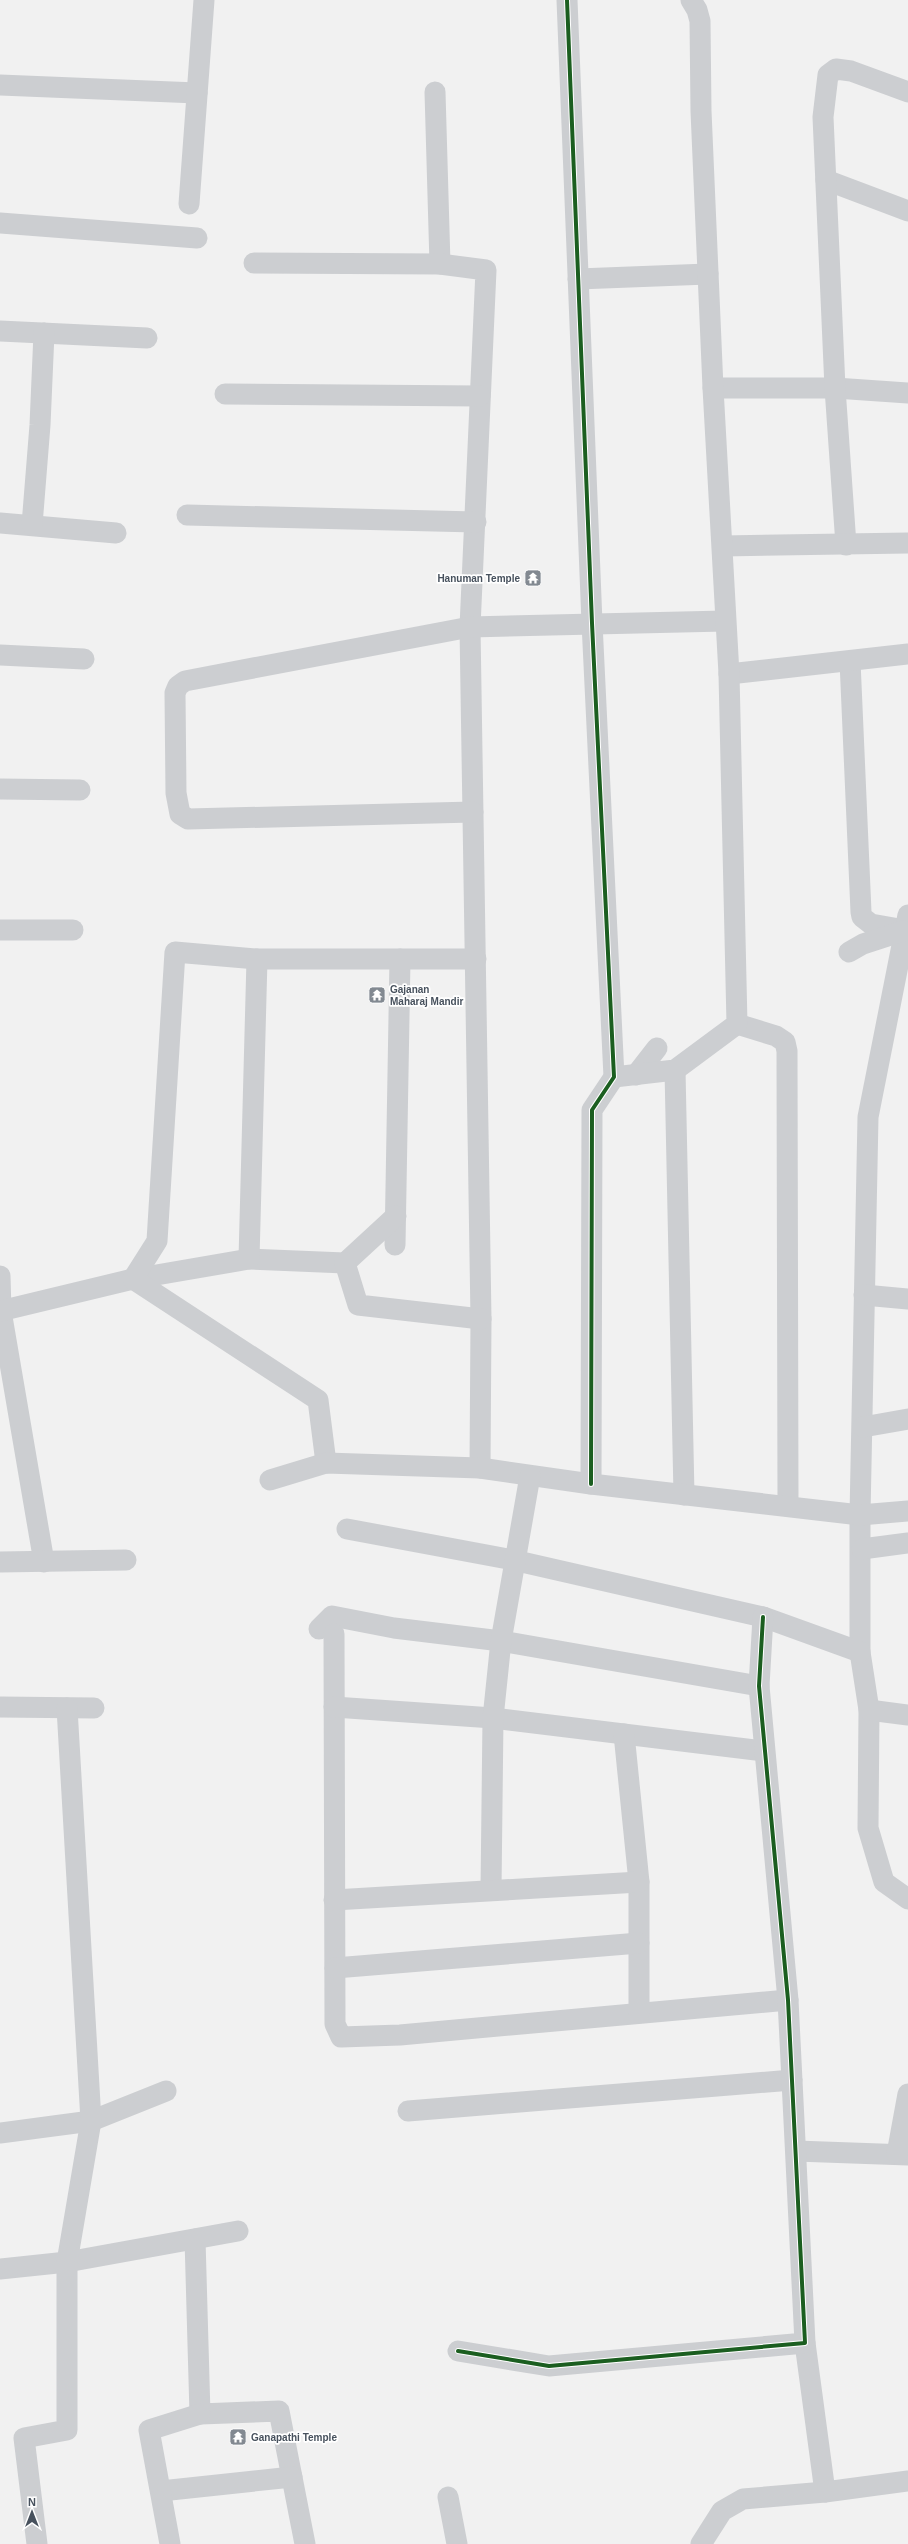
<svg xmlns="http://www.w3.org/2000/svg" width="908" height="2544" viewBox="0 0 908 2544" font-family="Arial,sans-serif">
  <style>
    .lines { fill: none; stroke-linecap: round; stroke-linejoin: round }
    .minor { stroke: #ccced1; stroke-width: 21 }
    .cycleway-casing { stroke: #fff; stroke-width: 6 }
    .cycleway { stroke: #1b5e20; stroke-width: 4 }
    .labels { text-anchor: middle; stroke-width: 3.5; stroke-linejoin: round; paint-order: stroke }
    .poi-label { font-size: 10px; font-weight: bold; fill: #47515d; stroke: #fff; text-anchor: start }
  </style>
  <rect width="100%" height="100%" fill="#f1f1f1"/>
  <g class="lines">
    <g class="minor">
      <path d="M567,0L592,623L614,1077L592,1110L591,1484"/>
      <path d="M0,85L197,93"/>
      <path d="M435,92L440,264"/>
      <path d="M826,180L908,211"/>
      <path d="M189,204L204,0"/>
      <path d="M0,223L197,238"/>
      <path d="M254,263L440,264L486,270L470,627L481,1319L480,1468"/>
      <path d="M578,279L708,274"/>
      <path d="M0,331L147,338"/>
      <path d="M713,388H835L908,393"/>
      <path d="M225,394L480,396"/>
      <path d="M187,515L476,522"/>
      <path d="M0,523L116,533"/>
      <path d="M32,525L40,425L44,333"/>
      <path d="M846,545L835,388L823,117L828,75L836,69L851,71L908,92"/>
      <path d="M723,546L908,543"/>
      <path d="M0,655L84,659"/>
      <path d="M850,661L861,912L862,917L871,924L905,930"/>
      <path d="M729,674L908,654"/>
      <path d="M0,789L80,790"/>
      <path d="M473,812L188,819L180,814L176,793L175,693L178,686L185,681L470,627L725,621"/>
      <path d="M908,915L868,1117L860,1515V1652L869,1710L868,1828L884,1882L908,1899"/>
      <path d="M0,930H73"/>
      <path d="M849,952L863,944L903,931"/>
      <path d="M737,1024L776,1036L785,1042L787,1051L788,1506"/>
      <path d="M675,1070L684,1495"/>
      <path d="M636,1075L657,1048"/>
      <path d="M614,1077L675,1070L737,1024L729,674L713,388L701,111L700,21L697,10L691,0"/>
      <path d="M395,1245L400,959"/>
      <path d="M249,1259L345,1263L396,1216"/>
      <path d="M345,1263L358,1305L481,1319"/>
      <path d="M0,1276L1,1311L44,1562"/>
      <path d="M864,1295L908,1299"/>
      <path d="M0,1311L133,1279L249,1259L257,959"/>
      <path d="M863,1427L908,1419"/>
      <path d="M326,1463L318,1400L133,1279L157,1241L175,952L257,959H476"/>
      <path d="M270,1480L326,1463L480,1468L591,1484L860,1515L908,1511"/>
      <path d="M347,1529L513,1560L763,1617L860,1652"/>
      <path d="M862,1549L908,1543"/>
      <path d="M0,1562L126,1560"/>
      <path d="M319,1629L332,1616L394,1628L501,1641L759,1686"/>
      <path d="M334,1634L335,2024L341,2037L400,2035L788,2000"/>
      <path d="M0,1707L94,1708"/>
      <path d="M334,1707L493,1718L764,1751"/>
      <path d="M869,1710L908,1715"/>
      <path d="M624,1734L639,1882V2013"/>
      <path d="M491,1890L493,1718L501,1641L530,1476"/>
      <path d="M334,1900L639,1882"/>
      <path d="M335,1968L639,1943"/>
      <path d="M408,2111L792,2080"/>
      <path d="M0,2133L91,2121L166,2091"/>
      <path d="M796,2151L908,2155"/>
      <path d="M897,2154L908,2094"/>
      <path d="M195,2239L200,2414L279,2411L305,2544"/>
      <path d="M0,2269L67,2262L238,2231"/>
      <path d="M805,2343L825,2492"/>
      <path d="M458,2351L549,2366L805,2343L788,2000L759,1686L763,1617"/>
      <path d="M161,2491L292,2477"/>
      <path d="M448,2497L457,2544"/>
      <path d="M37,2544L24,2438L67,2430V2262L91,2121L67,1708"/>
      <path d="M170,2544L149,2430L200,2414"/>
      <path d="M701,2544L722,2511L743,2499L825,2492L908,2481"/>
    </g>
    <g class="cycleway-casing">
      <g id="cycleway">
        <path d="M567,0L592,623L614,1077L592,1110L591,1484"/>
        <path d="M458,2351L549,2366L805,2343L788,2000L759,1686L763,1617"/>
      </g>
    </g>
    <use href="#cycleway" class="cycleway"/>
  </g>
  <defs>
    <g id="temple-square" transform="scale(0.9)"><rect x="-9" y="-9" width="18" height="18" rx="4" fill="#828991" stroke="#fff"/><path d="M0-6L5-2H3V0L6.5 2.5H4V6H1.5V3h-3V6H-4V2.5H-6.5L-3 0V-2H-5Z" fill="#fff"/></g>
  </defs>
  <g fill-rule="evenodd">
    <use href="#temple-square" x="533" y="578"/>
    <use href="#temple-square" x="377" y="995"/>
    <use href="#temple-square" x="238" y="2437"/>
  </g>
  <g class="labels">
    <g class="poi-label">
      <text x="520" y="582" text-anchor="end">Hanuman Temple</text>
      <text x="390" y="993">Gajanan<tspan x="390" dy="12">Maharaj Mandir</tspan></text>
      <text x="251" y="2441">Ganapathi Temple</text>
    </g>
  </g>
  <g transform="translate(32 2512)" stroke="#ffffff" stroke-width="3" paint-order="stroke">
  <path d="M0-3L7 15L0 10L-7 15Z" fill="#47515d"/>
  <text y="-6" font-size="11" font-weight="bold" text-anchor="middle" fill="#47515d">N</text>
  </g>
</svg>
